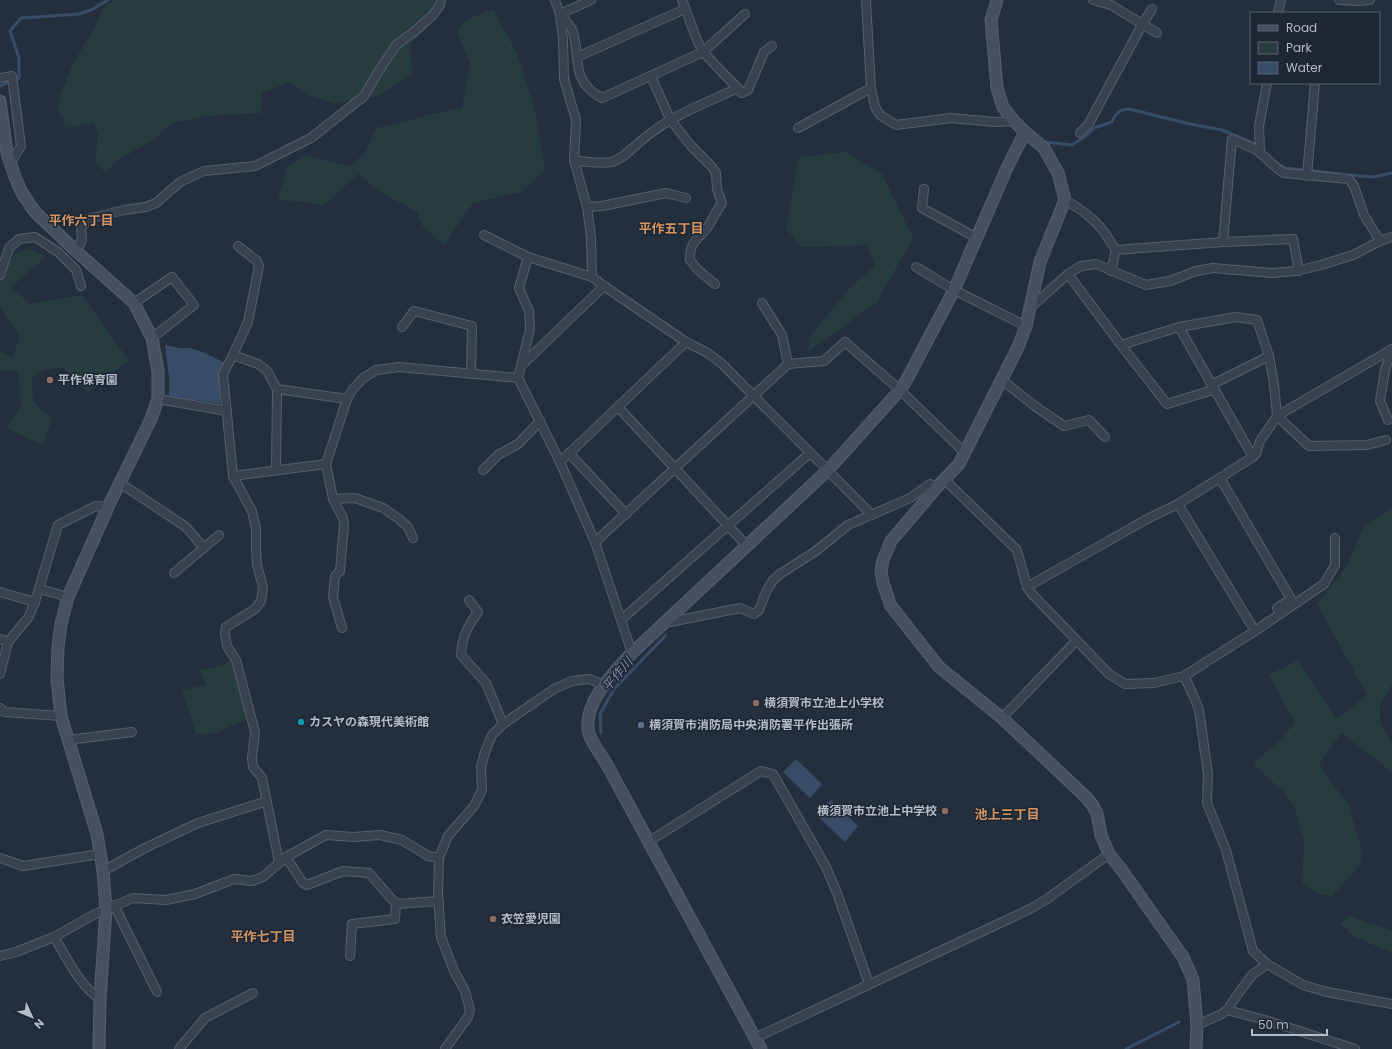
<svg xmlns="http://www.w3.org/2000/svg" width="1392" height="1049" viewBox="0 0 1392 1049" font-family="Poppins,'Noto Sans JP',sans-serif">
  <style>
    .green { fill: #263c3f }
    .water { fill: #394c67 }
    .lines { fill: none; stroke-linecap: round; stroke-linejoin: round }
    .stream { stroke: #394c67; stroke-width: 3 }
    .street-casing { stroke: #565f6c; stroke-width: 10 }
    .secondary-casing { stroke: #565f6c; stroke-width: 13 }
    .street { stroke: #38414e; stroke-width: 8 }
    .secondary { stroke: #465061; stroke-width: 11 }
    .education-dot { fill: #8d6e63; stroke: #1d2633; stroke-width: 1.5 }
    .culture-dot { fill: #0f9aa8; stroke: #1d2633; stroke-width: 1.5 }
    .service-dot { fill: #5c6f8a; stroke: #1d2633; stroke-width: 1.5 }
    .labels { text-anchor: middle; stroke-width: 3; stroke-linejoin: round; paint-order: stroke }
    .poi-label { font-size: 12px; font-weight: bold; fill: #b4bcc9; stroke: #1d2633; text-anchor: start }
    .neighbourhood-label { font-size: 13px; font-weight: bold; fill: #d59563; stroke: #1d2633 }
    .water-label { font-size: 13px; font-style: italic; fill: #7c92b1; stroke: #1d2633 }
  </style>
  <rect width="100%" height="100%" fill="#242f3e"/>
  <g class="green">
    <path d="M115,0H436C430,25 429,27 410,45L413,74L377,96L336,104L307,95L290,82L262,93L261,113L207,116L175,122L152,140L117,161L105,172L95,162L98,134L94,123L65,128L63,117L57,111L61,93L75,60L93,31L104,6Z"/>
    <path d="M493,9L518,55L535,111L545,170L521,192L473,203L444,245L423,227L417,212L385,195L358,174L324,205L278,199L287,168L303,155L348,166L365,154L376,128L394,125L427,115L462,108L470,63L457,32L466,20Z"/>
    <path d="M846,152L882,174L913,238L877,302L808,352L810,336L850,288L875,266L867,245L801,247L786,228L799,157Z"/>
    <path d="M30,248L46,257L11,287L30,304L82,295L129,361L87,392L63,367L43,370L32,378L33,402L52,418L43,445L6,428L21,405L18,371L0,370V351L12,358L20,337L5,315L0,305V284L2,276L15,253Z"/>
    <path d="M1392,507V684L1380,707V723L1392,744V772L1341,733L1319,765L1349,806L1362,851L1360,865L1332,896L1319,894L1302,884L1304,841L1294,805L1282,790L1257,768L1254,762L1277,743L1295,723L1269,675L1298,660L1336,719L1367,695L1317,604L1347,566L1364,526Z"/>
    <path d="M232,660L247,719L216,733L196,734L182,690L206,685L200,670L221,666Z"/>
    <path d="M1349,915L1368,923L1392,930V953L1353,936L1341,924Z"/>
  </g>
  <g class="water">
    <path d="M165,345L180,348H190L205,353L225,363L220,373V404L169,396V377Z"/>
    <path d="M796,759L822,784L810,798L783,772Z"/>
    <path d="M831,800L858,826L845,842L816,815Z"/>
  </g>
  <g class="lines">
    <g class="stream">
      <path d="M0,86L19,78V58L10,31L21,18L79,14L93,9L108,0"/>
      <path d="M1045,142L1072,145L1087,135L1094,128L1112,122C1115,113 1120,109 1129,109L1190,124L1222,130L1255,144L1258,147"/>
      <path d="M1278,164L1285,168L1341,174"/>
      <path d="M1348,175L1374,177L1392,173"/>
      <path d="M601,733L600,714L614,689L666,635"/>
      <path d="M1126,1049L1179,1022"/>
    </g>
    <g class="street-casing">
      <g id="street">
        <path d="M555,0L560,14L563,39L564,79L576,120L574,160L587,207L591,237L592,277"/>
        <path d="M591,0L560,14C564,19 571,26 573,32C581,60 570,81 602,98L703,52L745,14"/>
        <path d="M682,0L697,40L703,52L742,93L748,90L764,52L772,46"/>
        <path d="M866,0L871,88L875,107L880,115L896,125L951,118L996,122L1014,121"/>
        <path d="M1093,0L1111,5L1157,33"/>
        <path d="M1339,0L1359,1L1370,0"/>
        <path d="M1278,13L1281,0"/>
        <path d="M577,57L685,9"/>
        <path d="M651,76L670,119L691,146L712,167L716,173L717,189L722,203C717,210 713,218 709,225C700,239 689,240 690,260L698,270L715,284"/>
        <path d="M0,78L12,76L21,146L10,164"/>
        <path d="M798,128L871,88"/>
        <path d="M1080,133L1088,125L1142,25L1152,9"/>
        <path d="M1260,153L1259,126L1267,83"/>
        <path d="M574,160C586,162 599,164 611,162C622,160 632,148 641,141C669,116 704,104 738,88"/>
        <path d="M1307,176L1315,83"/>
        <path d="M924,189L922,208L977,238"/>
        <path d="M1065,200C1084,211 1099,222 1110,241C1111,243 1114,247 1115,249C1116,255 1112,265 1111,271"/>
        <path d="M587,207L602,206L666,193L686,198"/>
        <path d="M484,235L528,257L592,277L604,286L521,366L518,378L560,462L595,542L632,653"/>
        <path d="M1223,242L1232,139L1257,150L1279,170L1284,173L1349,179L1354,186L1364,215L1380,241"/>
        <path d="M238,246L257,261L259,266L248,322L233,355L223,374L233,476L252,511L256,529V550L257,565L263,587L261,601L255,609L226,627L225,634L227,646L236,660L255,732L252,758L253,767L262,778L279,862"/>
        <path d="M1115,250L1223,242L1293,239L1299,271"/>
        <path d="M76,251L82,240L81,228L88,219L124,210L146,207L156,203L180,182L204,171L255,166L311,138L364,96L380,69L396,45L415,31L433,15L440,5L441,0"/>
        <path d="M916,267L954,290L1026,326"/>
        <path d="M0,275L9,248L19,239L35,237L58,252L76,270L81,286"/>
        <path d="M604,286L686,342L706,352L721,363L872,515"/>
        <path d="M134,303L172,277L194,305L152,338"/>
        <path d="M762,303L782,335L788,364"/>
        <path d="M1031,307L1068,274L1081,266L1096,264L1146,285L1170,281L1196,271L1213,268L1272,273L1296,271L1321,265L1353,255L1380,241L1392,237"/>
        <path d="M402,327L414,311L472,326L471,374"/>
        <path d="M1179,327L1253,457"/>
        <path d="M1121,345L1167,404L1213,390"/>
        <path d="M233,355L258,364L267,371L277,389L347,399"/>
        <path d="M521,366L530,329L529,311L519,288L528,257"/>
        <path d="M1002,380L1036,407L1064,426L1089,420L1105,437"/>
        <path d="M1211,385L1269,356"/>
        <path d="M158,399L227,411"/>
        <path d="M618,407L746,545"/>
        <path d="M1388,420L1380,401L1385,370L1392,349"/>
        <path d="M1386,440L1367,445L1309,446L1277,416L1392,349"/>
        <path d="M569,453L626,514"/>
        <path d="M560,462L686,342"/>
        <path d="M483,470L498,455L518,444L540,421"/>
        <path d="M276,471L277,389"/>
        <path d="M233,476L326,464"/>
        <path d="M1220,478L1291,599L1277,608L1280,613"/>
        <path d="M945,480L1017,550L1027,587L1032,594L1109,674L1125,684L1154,683L1184,676L1255,631L1324,584L1335,565V538"/>
        <path d="M120,483L186,527L204,548"/>
        <path d="M333,499L355,498L383,508L399,519L408,527L413,538"/>
        <path d="M1178,504L1255,631"/>
        <path d="M595,542L788,364L824,361L845,342L900,390L965,453"/>
        <path d="M174,573L219,535"/>
        <path d="M1027,587L1147,519L1178,504L1253,457L1256,454L1260,441L1277,416L1274,384L1269,356L1257,320L1236,317L1179,327L1121,345L1068,274"/>
        <path d="M40,589L68,597"/>
        <path d="M0,592L35,602L58,525L96,506L108,507"/>
        <path d="M469,600L478,612C468,626 462,636 461,655L486,683L503,724"/>
        <path d="M621,620L810,453"/>
        <path d="M665,623L740,608L754,614L759,610L766,592L773,580L780,574L816,551L848,525L910,498L930,484L937,487"/>
        <path d="M342,628L333,597L335,576L340,571L344,524L343,518L333,499L326,464L347,399L353,389L363,378L376,370L399,367L518,378"/>
        <path d="M0,639L8,642L0,674"/>
        <path d="M8,642L28,618L35,602"/>
        <path d="M1184,676L1194,697L1199,710L1208,774L1207,803L1226,850L1253,951L1267,964L1303,985L1327,992L1392,1004"/>
        <path d="M0,708L4,712L61,716"/>
        <path d="M1002,718L1076,641"/>
        <path d="M68,740L132,732"/>
        <path d="M648,842L761,771L773,774L826,867L837,893L869,984"/>
        <path d="M286,857L303,883L307,885L343,871L369,873L396,904L439,901"/>
        <path d="M0,858L23,866L100,854"/>
        <path d="M103,871L145,848L198,823L267,801"/>
        <path d="M114,905L157,992"/>
        <path d="M54,937C67,958 79,985 100,999"/>
        <path d="M0,956L16,952L54,937L95,914L133,898L166,900L195,894L234,879L252,881L263,877L286,857L326,835L353,837L380,835L402,840L428,856L439,858"/>
        <path d="M350,956L352,924L395,919L396,904"/>
        <path d="M1227,1010L1265,1020L1355,1049"/>
        <path d="M1197,1025L1222,1014L1227,1010L1240,991L1252,975L1267,964"/>
        <path d="M755,1038L1030,909L1047,899L1109,854"/>
        <path d="M179,1049L205,1018L253,993"/>
        <path d="M445,1049L468,1017L470,1010L465,991L454,971L441,937L438,895L439,858L448,836L474,806L482,790L481,767L485,752L492,735L503,724L554,689L572,681L589,679L605,685"/>
      </g>
    </g>
    <g class="secondary-casing">
      <g id="secondary">
        <path d="M997,0L991,20L997,88L1003,107L1014,121L1025,132L1044,148L1058,173L1065,200L1040,262L1026,326L1018,347L959,464L937,487L891,541L883,560L881,571L883,583L891,606L939,667L1002,718L1087,798L1093,806L1097,814L1101,835L1109,854L1121,869L1183,957L1193,980L1197,1025L1196,1049"/>
        <path d="M0,101L7,153L15,177L22,193L35,212L76,251L134,303L152,338L158,371V399L151,419L108,507L68,597L61,624L58,647L57,678L61,716L97,834L103,871L106,909L100,999L99,1049"/>
        <path d="M761,1049L606,763C601,755 592,743 589,734C581,705 614,672 632,653L828,470L900,390L906,381L954,290L1007,168L1025,132"/>
      </g>
    </g>
    <use href="#street" class="street"/>
    <use href="#secondary" class="secondary"/>
  </g>
  <g class="education-dot">
    <circle cx="50" cy="380" r="4"/>
    <circle cx="756" cy="703" r="4"/>
    <circle cx="945" cy="811" r="4"/>
    <circle cx="493" cy="919" r="4"/>
  </g>
  <circle class="culture-dot" cx="301" cy="722" r="4"/>
  <circle class="service-dot" cx="641" cy="725" r="4"/>
  <g class="labels">
    <g class="poi-label">
      <text x="58" y="384">平作保育園</text>
      <text x="764" y="707">横須賀市立池上小学校</text>
      <text x="309" y="726">カスヤの森現代美術館</text>
      <text x="649" y="729">横須賀市消防局中央消防署平作出張所</text>
      <text x="937" y="815" text-anchor="end">横須賀市立池上中学校</text>
      <text x="501" y="923">衣笠愛児園</text>
    </g>
    <g class="neighbourhood-label">
      <text x="81" y="225">平作六丁目</text>
      <text x="671" y="233">平作五丁目</text>
      <text x="1007" y="819">池上三丁目</text>
      <text x="263" y="941">平作七丁目</text>
    </g>
    <g class="water-label">
      <text transform="translate(617 674) rotate(-50)" y="5">平作川</text>
    </g>
  </g>
  <rect x="1250" y="12" width="130" height="72" fill="#1d2633" stroke="#59626f"/>
  <rect x="1258" y="25" width="20" height="6" fill="#465061" stroke="#59626f"/>
  <text x="1286" y="32" font-size="12" fill="#b4bcc9">Road</text>
  <rect x="1258" y="42" width="20" height="12" fill="#263c3f" stroke="#59626f"/>
  <text x="1286" y="52" font-size="12" fill="#b4bcc9">Park</text>
  <rect x="1258" y="62" width="20" height="12" fill="#394c67" stroke="#59626f"/>
  <text x="1286" y="72" font-size="12" fill="#b4bcc9">Water</text>
  <g transform="translate(32 1017) rotate(134)" stroke="#1d2633" stroke-width="3" paint-order="stroke">
  <path d="M0-3L7 15L0 10L-7 15Z" fill="#b4bcc9"/>
  <text y="-6" font-size="11" font-weight="bold" text-anchor="middle" fill="#b4bcc9">N</text>
  </g>
  <path d="M1252 1029v6h75v-6" fill="none" stroke="#b4bcc9" stroke-width="2"/>
  <text x="1258" y="1029" font-size="12" fill="#b4bcc9" stroke="#1d2633" stroke-width="3" paint-order="stroke">50 m</text>
</svg>
